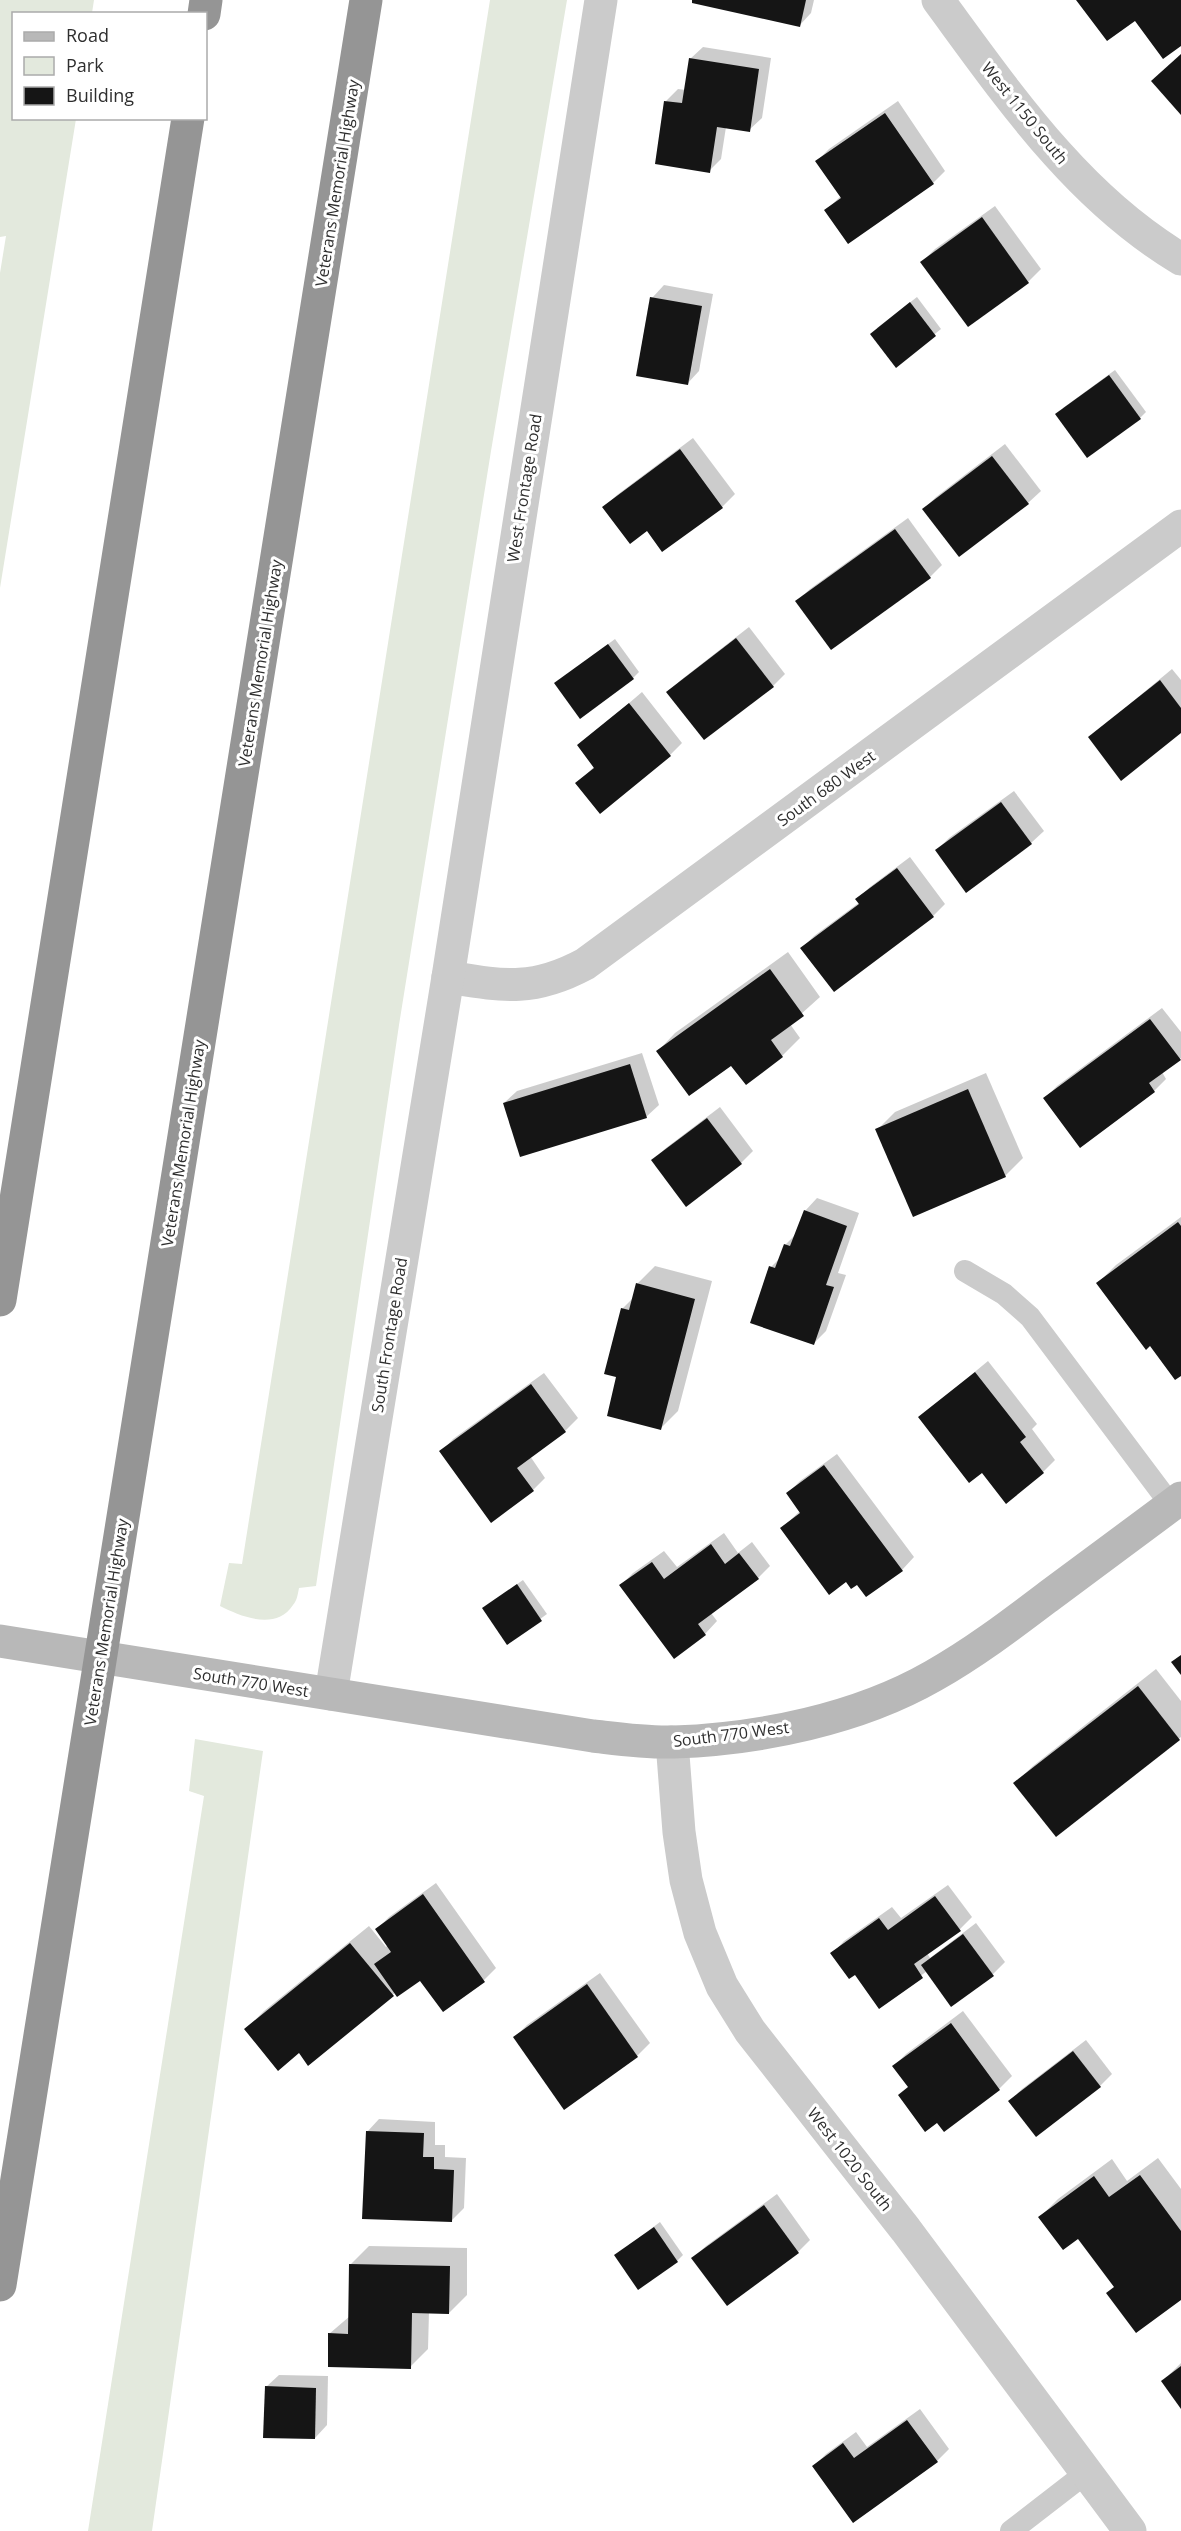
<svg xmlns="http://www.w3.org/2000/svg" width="1181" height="2531" viewBox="0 0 1181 2531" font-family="'Open Sans',sans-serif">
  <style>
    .green { fill: #e3e9dd }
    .shadow { fill: #0003 }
    .building { fill: #151515 }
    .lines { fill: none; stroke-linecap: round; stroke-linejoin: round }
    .lane { stroke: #cbcbcb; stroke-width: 22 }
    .street { stroke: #cbcbcb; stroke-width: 33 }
    .secondary { stroke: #b8b8b8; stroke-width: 33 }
    .highway { stroke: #959595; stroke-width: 33 }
    .labels { text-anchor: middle; stroke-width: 6; stroke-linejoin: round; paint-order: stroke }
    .street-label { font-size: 16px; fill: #2e2e2e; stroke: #fff }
  </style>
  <rect width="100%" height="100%" fill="#fff"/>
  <g class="green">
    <path d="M0,0H94L92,13L14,14V118L76,119L0,588V273L6,236L0,237Z"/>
    <path d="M490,0H567L491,451L399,1025L316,1586L299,1588C298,1593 297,1601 293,1605C276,1631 242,1617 220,1606L229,1563L242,1564Z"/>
    <path d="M195,1739L263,1751L152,2531H88L204,1796L189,1791Z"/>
  </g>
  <g class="shadow">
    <path d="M694,0H814L811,13L799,26Z"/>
    <path d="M703,47L771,58L762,118L749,130L726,127L721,159L709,171L666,101L678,89L686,90L690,59Z"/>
    <path d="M898,101L945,171L933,183L826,210L841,196L817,161L829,149Z"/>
    <path d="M995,206L1041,269L1028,282L968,325L922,262L935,249Z"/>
    <path d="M664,285L713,294L699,371L687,384L652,298Z"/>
    <path d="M917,297L941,329L896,365L877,328Z"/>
    <path d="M1115,370L1146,412L1140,418L1063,408Z"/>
    <path d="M693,438L735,494L722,507L663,550L647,529L604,507L617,495Z"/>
    <path d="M1005,444L1041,491L1028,503L960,555L924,509L936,497Z"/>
    <path d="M908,518L942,565L930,577L797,601L810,589Z"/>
    <path d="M749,627L785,674L773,686L668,692L681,680Z"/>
    <path d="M615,639L639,672L633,678H562Z"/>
    <path d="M1172,669L1181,680V731L1090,737Z"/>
    <path d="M642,692L682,743L670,755L577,783L595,766L579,746Z"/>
    <path d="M1014,791L1044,831L1031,843L966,890L937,850L949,838Z"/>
    <path d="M910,857L945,904L933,916L802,948L814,936L860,902L857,899L870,887Z"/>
    <path d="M788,952L820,997L790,1024L800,1038L782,1056L732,1064L658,1051L675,1033Z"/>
    <path d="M1162,1008L1181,1032V1058L1162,1072L1166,1079L1154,1091L1045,1098L1057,1086Z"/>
    <path d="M642,1053L659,1105L646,1117L504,1103L517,1091Z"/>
    <path d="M986,1073L1023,1158L1005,1176L877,1130L895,1112Z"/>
    <path d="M720,1107L753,1151L741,1163L653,1160L666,1148Z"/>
    <path d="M817,1198L859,1213L838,1273L846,1275L826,1331L813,1344L771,1267L781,1257L785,1245L796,1234L805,1211Z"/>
    <path d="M1181,1217V1374L1151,1344L1098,1283L1116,1265Z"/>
    <path d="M655,1266L712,1281L678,1411L660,1429L618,1376L622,1309L634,1297L637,1284Z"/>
    <path d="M988,1361L1037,1424L1032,1429L1055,1460L1043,1472L982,1471L920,1417Z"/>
    <path d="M544,1373L578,1418L565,1431L530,1456L545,1478L533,1490L441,1452L453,1439Z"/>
    <path d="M837,1454L914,1557L902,1570L858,1582L846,1580L782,1528L800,1511L788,1493L800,1481Z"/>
    <path d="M724,1533L738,1553L752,1542L770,1566L758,1578L711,1613L717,1621L705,1634L621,1585L633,1573L664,1551L677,1567Z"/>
    <path d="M523,1580L547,1614L507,1643L490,1603Z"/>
    <path d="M1156,1669L1181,1701V1737L1056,1835L1015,1783L1033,1766Z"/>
    <path d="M436,1883L496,1968L484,1980L443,2010L420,1978L396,1992L308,2063L299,2051L246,2029L264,2011L369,1926L386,1947L388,1945L377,1929L389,1917Z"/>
    <path d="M948,1885L972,1917L960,1929L927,1953L930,1958L976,1923L1005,1962L993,1974L927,1971L879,2007L855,1973L832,1954L844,1941L892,1907L901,1918Z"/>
    <path d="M600,1973L650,2043L637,2056L564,2108L515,2037L527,2025Z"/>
    <path d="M963,2011L1012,2076L999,2089L944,2130L894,2066L906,2054Z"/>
    <path d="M1086,2040L1112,2074L1100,2086L1037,2135L1010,2101L1022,2089Z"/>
    <path d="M379,2119L435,2122V2145H445V2157L466,2158L464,2208L452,2220L367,2132Z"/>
    <path d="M1158,2158L1181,2189V2298L1115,2286L1079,2237L1040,2217L1058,2199L1112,2159L1127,2181Z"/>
    <path d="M777,2194L810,2240L798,2252L693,2258L706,2246Z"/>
    <path d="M660,2222L683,2255L677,2261L616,2255Z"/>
    <path d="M369,2246L467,2248V2295L449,2313L429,2312L428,2349L410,2367L329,2334L350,2316L351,2264Z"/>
    <path d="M1181,2363V2406L1163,2381Z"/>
    <path d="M279,2375L328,2376L327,2425L315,2438L266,2387Z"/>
    <path d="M920,2409L949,2449L937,2461L814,2466L826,2454L856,2432L867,2447Z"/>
  </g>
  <g class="building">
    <path d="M692,0H806L800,27L692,3Z"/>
    <path d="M1076,0H1181V46L1163,59L1135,21L1107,41Z"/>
    <path d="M1181,54V115L1151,81Z"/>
    <path d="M689,58L759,69L750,132L717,127L710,173L655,164L664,101L682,103Z"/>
    <path d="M885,113L934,184L848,244L824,210L841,198L815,161Z"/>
    <path d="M982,217L1029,283L968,327L920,262Z"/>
    <path d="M650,297L702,306L688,385L636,376Z"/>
    <path d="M910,302L936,336L896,368L870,334Z"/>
    <path d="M1109,375L1141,419L1087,458L1055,414Z"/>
    <path d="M680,449L723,508L662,552L647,531L630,544L602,507Z"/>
    <path d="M992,456L1029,504L959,557L922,509Z"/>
    <path d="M895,529L931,578L831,650L795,601Z"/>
    <path d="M736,638L774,687L704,740L666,692Z"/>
    <path d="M608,644L634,679L580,719L554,683Z"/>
    <path d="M1160,680L1181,708V733L1121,781L1088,737Z"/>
    <path d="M629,703L671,756L600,814L575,783L594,768L577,745Z"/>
    <path d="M1001,802L1032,844L966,893L935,850Z"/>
    <path d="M897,868L934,917L834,992L800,948L859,904L855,899Z"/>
    <path d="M770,969L804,1016L771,1040L783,1057L746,1085L731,1066L689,1096L656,1051Z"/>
    <path d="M1150,1019L1181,1060L1149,1083L1155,1092L1080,1148L1043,1098Z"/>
    <path d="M630,1064L647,1118L520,1157L503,1103Z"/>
    <path d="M968,1089L1006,1177L913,1217L875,1129Z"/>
    <path d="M707,1118L742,1164L686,1207L651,1160Z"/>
    <path d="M804,1210L847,1226L826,1285L834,1287L814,1345L750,1323L769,1266L775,1268L784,1244L790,1246Z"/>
    <path d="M1178,1222L1181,1226V1376L1175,1380L1150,1346L1146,1350L1096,1283Z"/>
    <path d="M636,1283L695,1299L661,1430L607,1416L616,1377L604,1374L621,1308L629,1310Z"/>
    <path d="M975,1372L1026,1437L1020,1442L1044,1473L1006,1504L982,1473L969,1483L918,1417Z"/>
    <path d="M531,1384L566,1432L517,1468L534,1491L491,1523L439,1451Z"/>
    <path d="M824,1465L903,1571L866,1597L857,1585L851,1589L846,1582L829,1595L780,1528L800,1513L786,1493Z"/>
    <path d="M711,1544L725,1564L739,1553L759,1579L698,1624L706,1635L674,1659L619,1585L652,1562L664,1579Z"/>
    <path d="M517,1584L542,1621L507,1645L482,1608Z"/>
    <path d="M1181,1655V1675L1171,1662Z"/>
    <path d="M1138,1686L1180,1740L1056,1837L1013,1783Z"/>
    <path d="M423,1894L485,1982L443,2012L420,1981L397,1997L374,1964L391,1952L375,1929Z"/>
    <path d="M935,1896L961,1931L914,1964L923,1978L879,2009L855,1975L849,1979L830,1953L879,1918L888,1930Z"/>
    <path d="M963,1934L994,1976L951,2007L921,1965Z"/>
    <path d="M350,1943L394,1996L308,2066L299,2053L278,2071L244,2029Z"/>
    <path d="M587,1984L638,2057L564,2110L513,2037Z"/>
    <path d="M951,2023L1000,2090L944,2132L937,2123L925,2132L898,2095L908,2087L892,2066Z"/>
    <path d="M1073,2051L1101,2087L1036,2137L1008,2101Z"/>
    <path d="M366,2131L424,2133L423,2157H434V2169L454,2170L452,2222L362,2219Z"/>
    <path d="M1140,2175L1181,2231V2300L1136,2333L1106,2293L1114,2287L1078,2239L1063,2250L1038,2217L1094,2176L1109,2197Z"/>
    <path d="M764,2205L799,2253L727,2306L691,2258Z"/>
    <path d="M654,2227L678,2262L638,2290L614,2255Z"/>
    <path d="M349,2264L450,2266L449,2314L412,2313L411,2369L328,2367V2333L348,2334Z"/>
    <path d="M1181,2366V2409L1161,2381Z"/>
    <path d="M265,2386L316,2388L315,2439L263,2438Z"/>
    <path d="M907,2420L938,2462L853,2523L812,2466L843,2443L854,2458Z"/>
  </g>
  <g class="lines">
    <g class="lane">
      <path d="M965,1271L1004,1294L1030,1317L1171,1505"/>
      <path d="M1011,2531L1086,2473"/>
    </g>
    <g class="street">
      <path d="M938,0C1008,95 1077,197 1181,259"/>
      <path d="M448,977C503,986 533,992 585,964L1181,526"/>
      <path d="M331,1694L448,977L601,0"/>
      <path d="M672,1742L679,1832L686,1880L700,1933L722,1986L750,2031L906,2230L1130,2531"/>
    </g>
    <path class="secondary" d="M0,1641L593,1736C619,1739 647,1743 674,1742C760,1739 858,1719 933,1676C974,1653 1012,1624 1049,1596C1093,1563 1137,1531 1181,1498"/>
    <g class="highway">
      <path d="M204,14L206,0"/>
      <path d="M0,1300L188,118"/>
      <path d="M0,2285L366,0"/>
    </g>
  </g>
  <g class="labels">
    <g class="street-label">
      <text transform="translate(1025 113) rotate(51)" y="6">West 1150 South</text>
      <text transform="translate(337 183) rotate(-81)" y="6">Veterans Memorial Highway</text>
      <text transform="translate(524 488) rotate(-81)" y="6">West Frontage Road</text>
      <text transform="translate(260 663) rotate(-81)" y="6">Veterans Memorial Highway</text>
      <text transform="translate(826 788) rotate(-36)" y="6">South 680 West</text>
      <text transform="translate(183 1143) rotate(-81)" y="6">Veterans Memorial Highway</text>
      <text transform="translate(389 1335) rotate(-81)" y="6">South Frontage Road</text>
      <text transform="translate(106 1622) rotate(-81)" y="6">Veterans Memorial Highway</text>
      <text transform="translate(251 1682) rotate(9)" y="6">South 770 West</text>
      <text transform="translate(731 1734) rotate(-7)" y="6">South 770 West</text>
      <text transform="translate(850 2159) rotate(52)" y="6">West 1020 South</text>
    </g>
  </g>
  <rect x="12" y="12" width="195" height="108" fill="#ffffff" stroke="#ababab" stroke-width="1.5"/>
  <rect x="24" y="32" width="30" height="9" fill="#b8b8b8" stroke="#ababab" stroke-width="1.5"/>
  <text x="66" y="42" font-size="18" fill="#2e2e2e">Road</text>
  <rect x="24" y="57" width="30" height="18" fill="#e3e9dd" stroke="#ababab" stroke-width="1.5"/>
  <text x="66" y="72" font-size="18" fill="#2e2e2e">Park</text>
  <rect x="24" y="87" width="30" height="18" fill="#151515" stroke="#ababab" stroke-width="1.5"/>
  <text x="66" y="102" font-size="18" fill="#2e2e2e">Building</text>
</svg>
